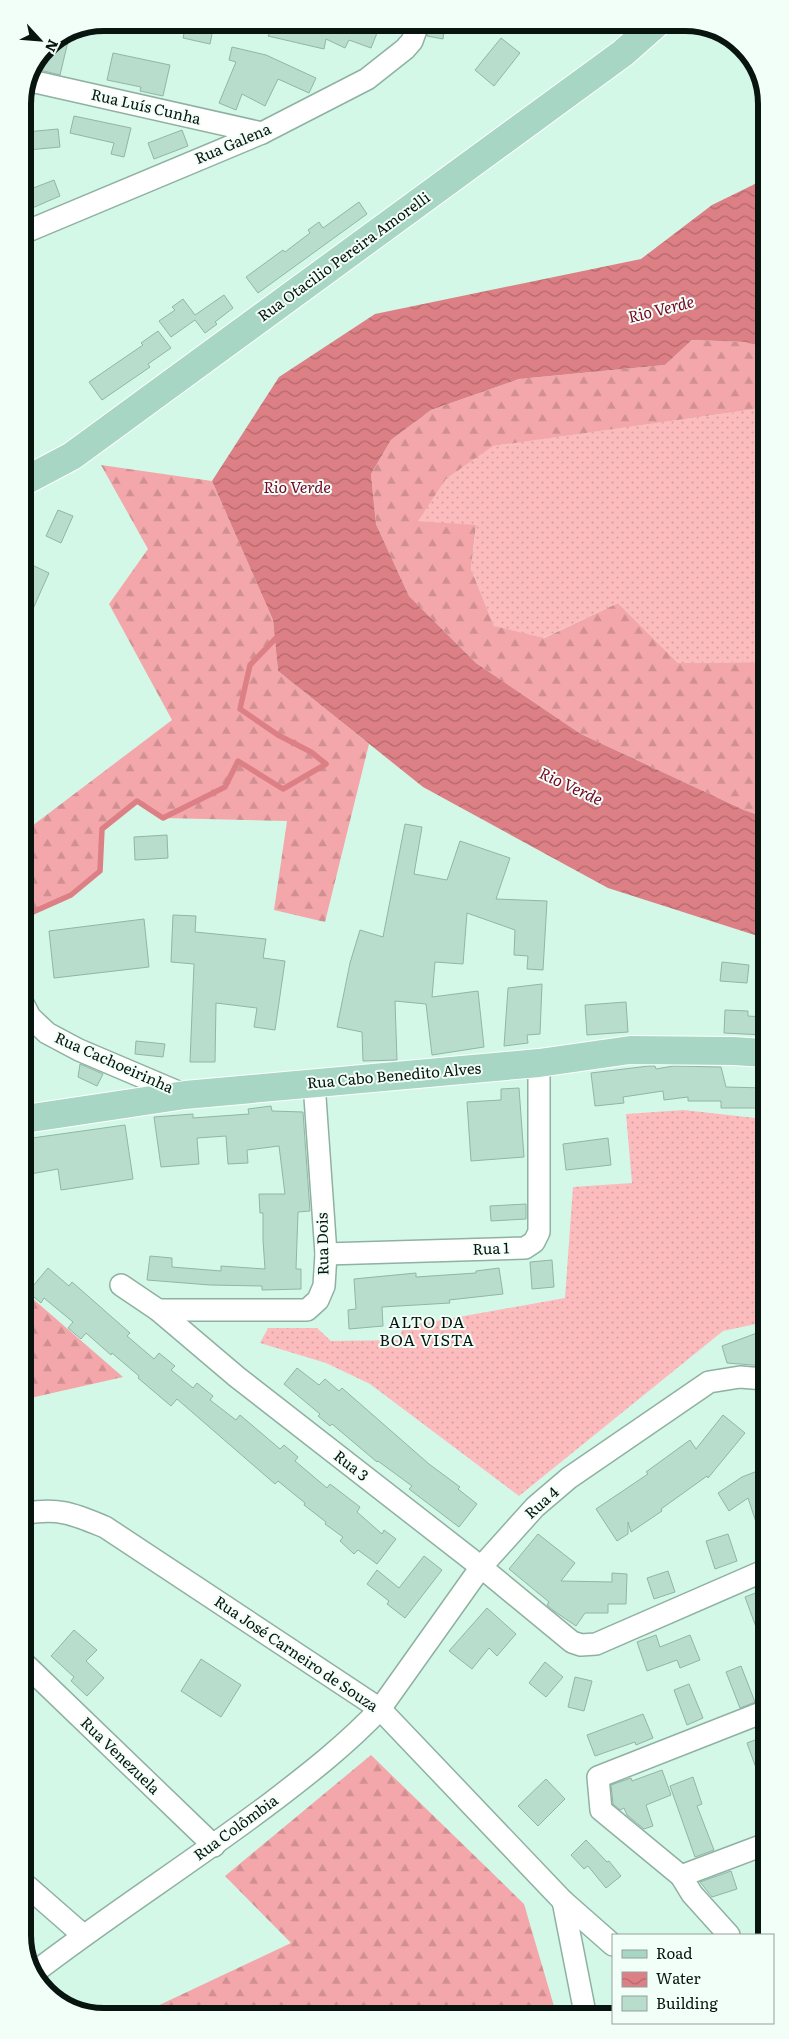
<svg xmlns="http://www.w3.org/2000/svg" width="789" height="2039" viewBox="0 0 789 2039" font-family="Literata,serif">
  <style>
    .grass { fill: url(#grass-dots) }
    .forest { fill: url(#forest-firs) }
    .water { fill: url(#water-waves) }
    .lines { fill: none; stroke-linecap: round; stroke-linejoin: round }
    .stream { stroke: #dd8086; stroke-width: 5.5 }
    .building { fill: #b9ddcc; stroke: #92b5a5 }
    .minor-casing { stroke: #8fb1a2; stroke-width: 24 }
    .major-casing { stroke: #fff; stroke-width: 30 }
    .minor { stroke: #fff; stroke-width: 21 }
    .major { stroke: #a7d7c4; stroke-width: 28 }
    .labels { text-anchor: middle; stroke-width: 4; stroke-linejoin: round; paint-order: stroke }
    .street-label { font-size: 15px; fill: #07140f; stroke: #f1fff8 }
    .water-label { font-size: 16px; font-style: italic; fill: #790323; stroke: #f1fff8 }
    .neighbourhood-label { font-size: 16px; letter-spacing: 1px; fill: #07140f; stroke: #f1fff8 }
    .rim { fill: none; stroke: #07140f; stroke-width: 6 }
  </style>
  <defs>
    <pattern id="grass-dots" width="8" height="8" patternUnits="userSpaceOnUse" patternTransform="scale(1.25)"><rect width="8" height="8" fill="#fcbcbe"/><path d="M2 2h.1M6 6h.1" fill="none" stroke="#d6a1a2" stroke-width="1.8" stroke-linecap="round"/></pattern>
    <pattern id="forest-firs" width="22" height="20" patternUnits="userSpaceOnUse" patternTransform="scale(1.25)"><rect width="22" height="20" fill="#f4a7aa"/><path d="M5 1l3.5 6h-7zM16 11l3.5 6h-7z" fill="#d08f91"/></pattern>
    <pattern id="water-waves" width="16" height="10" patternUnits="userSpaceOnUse" patternTransform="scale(1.25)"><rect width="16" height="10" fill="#dd8086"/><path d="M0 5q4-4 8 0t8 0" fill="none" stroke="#b1686c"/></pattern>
  </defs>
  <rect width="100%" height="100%" fill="#d3f8e7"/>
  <g class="grass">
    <path d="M763,408L764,662L678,663L618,603L543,638L494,626L471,569L476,526L417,521L446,479L492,446Z"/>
    <path d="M684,1110L765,1119V1322L723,1331L519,1496L370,1384L326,1363L260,1343L268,1328H317L331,1341L399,1340L403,1327L565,1298L573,1187L632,1183L626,1114Z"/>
  </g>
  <g class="forest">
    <path d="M692,340L745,342L763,347V408L493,446L446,479L418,521L476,525L471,569L494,626L544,638L618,603L678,663L764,662V817L744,810L581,734L476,663L409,596L376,524L371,474L391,440L431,410L519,379L665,365Z"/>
    <path d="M101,465L212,481L273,620L278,671L369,744L325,922L274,910L287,821L163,818L137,802L102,829L100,871L71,895L24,916V832L172,720L109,604L148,549Z"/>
    <path d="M25,1292L123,1377L26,1399Z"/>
    <path d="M371,1755L524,1904L556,2013L136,2016L291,1943L225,1876Z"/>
  </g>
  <path class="water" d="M763,180V347L745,342L692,340L665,365L519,379L431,410L391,440L371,474L376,524L409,596L476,663L581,734L744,810L764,817V938L608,888L423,787L278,671L273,620L212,481L279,377L375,314L641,259L712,205Z"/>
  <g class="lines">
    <path class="stream" d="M24,916L71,895L100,871L102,829L137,801L163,818L225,787L238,761L283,789L326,764L311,752L278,735L240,709L250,665L278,636"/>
  </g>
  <g class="building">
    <path d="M186,23L213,29L210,44L183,38Z"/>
    <path d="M275,23H381L371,48L349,40L345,48L326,39L324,49L268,36Z"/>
    <path d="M427,23H445L443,39L427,36Z"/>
    <path d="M69,37L60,75L36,69L47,46Z"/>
    <path d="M501,38L520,53L494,86L475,70Z"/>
    <path d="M232,47L266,55L316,78L309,93L278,79L265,106L242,94L236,110L219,103L236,62L229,60Z"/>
    <path d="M113,53L170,65L163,96L140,91L141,87L107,80Z"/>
    <path d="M74,116L131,128L124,157L111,154L114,143L70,133Z"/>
    <path d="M58,129L60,147L28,150L26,132Z"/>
    <path d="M182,130L188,146L154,159L148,143Z"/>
    <path d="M54,180L60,196L23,212V192Z"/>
    <path d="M359,202L367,214L258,293L246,277L283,250L285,252L310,233L308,230L319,222L323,228Z"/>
    <path d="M224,295L233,308L215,322L217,324L205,333L195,320L171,337L159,321L175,310L172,307L183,299L195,315Z"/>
    <path d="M158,331L171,348L148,364L150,367L102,400L89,382L143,345L141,343Z"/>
    <path d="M58,510L73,516L61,543L46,536Z"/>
    <path d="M30,564L49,573L24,629V578Z"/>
    <path d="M405,824L422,827L414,874L447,880L460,841L510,858L496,899L547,901L543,970L527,969L528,956L514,955L515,930L467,913L463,964L435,962L432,997L478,991L484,1047L432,1055L426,1004L395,1001L397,1060L363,1061L362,1032L337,1027L350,963L360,930L383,937Z"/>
    <path d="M167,835L168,858L135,860L134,837Z"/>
    <path d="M173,915L196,916L195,932L266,939L263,958L285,961L275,1030L254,1027L257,1008L216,1003L215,1062H190L194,964L171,962Z"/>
    <path d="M144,919L149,967L54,978L49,931Z"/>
    <path d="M722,962L749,965L747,983L720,981Z"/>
    <path d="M542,984L540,1034L527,1035L528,1043L504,1046L508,988Z"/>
    <path d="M626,1002L628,1032L587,1035L585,1005Z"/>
    <path d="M725,1010L748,1011V1016L764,1017V1035L724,1033Z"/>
    <path d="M136,1041L165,1044L163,1057L135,1054Z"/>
    <path d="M80,1064L103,1074L97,1086L78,1077Z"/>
    <path d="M649,1066H655L656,1069L673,1066L721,1067L726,1087L765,1088V1108H721V1101H688V1097L664,1100L663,1091L623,1097L624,1103L595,1106L591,1073Z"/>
    <path d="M519,1088L524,1157L471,1161L467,1102L501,1100V1089Z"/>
    <path d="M271,1106L272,1111L303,1112L310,1211L298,1212L296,1269H301V1289L262,1290V1286L210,1285L147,1280L150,1256L172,1258V1267L221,1271V1266L265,1269L263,1240V1213H260L259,1194H285L279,1146L247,1150L248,1163L228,1164L226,1136L197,1138L199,1164L161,1167L154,1117L193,1114V1118L249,1114L248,1109Z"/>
    <path d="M125,1125L133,1179L61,1190L58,1169L25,1175V1139Z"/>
    <path d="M608,1138L611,1165L566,1170L563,1144Z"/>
    <path d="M526,1204V1219L491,1221L490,1206Z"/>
    <path d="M552,1260L554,1287L532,1289L530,1262Z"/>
    <path d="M48,1268L69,1286L72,1282L130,1333L127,1336L154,1359L159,1353L175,1366L171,1370L193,1388L197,1383L213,1396L210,1400L236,1420L240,1415L280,1449L284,1445L298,1457L295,1461L327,1488L330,1484L360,1507L357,1512L382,1534L384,1530L396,1539L377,1564L358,1550L354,1554L340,1541L343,1537L325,1524L326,1522L304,1505L305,1503L278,1481L275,1484L177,1399L171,1406L138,1378L139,1376L112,1353L111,1355L86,1333L81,1339L68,1328L73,1322L44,1298L41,1303L28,1292Z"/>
    <path d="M499,1268L503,1294L449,1300L450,1303L382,1307L383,1326L349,1329L348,1310L356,1309L354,1279L416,1273V1277L476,1273V1271Z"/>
    <path d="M765,1330V1366L727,1363L722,1346Z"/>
    <path d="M297,1368L319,1385L325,1379L339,1391L342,1388L429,1464L460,1487L458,1489L477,1504L459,1527L409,1489L412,1486L378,1461L377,1462L332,1424L330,1426L318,1416L320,1414L284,1384Z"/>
    <path d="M723,1415L745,1433L708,1478L707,1476L661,1509L662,1511L631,1532L628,1522V1534L617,1541L596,1509L648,1474L646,1472L690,1440L696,1449Z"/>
    <path d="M765,1468L766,1542L763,1543L748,1498L729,1511L718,1493L742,1477Z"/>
    <path d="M538,1534L575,1563L561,1581L612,1582V1573L627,1574L626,1604H608V1613H585L576,1626L554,1611L547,1605L549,1602L509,1569Z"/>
    <path d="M728,1534L737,1561L715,1569L706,1541Z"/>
    <path d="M424,1556L442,1570L405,1618L387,1604L389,1601L367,1584L377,1570L399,1588Z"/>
    <path d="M668,1571L675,1592L654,1599L647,1578Z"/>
    <path d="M766,1589V1649H764L745,1597Z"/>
    <path d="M487,1608L516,1634L497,1656L489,1648L472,1669L449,1651Z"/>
    <path d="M74,1630L97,1650L86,1661L104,1678L87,1696L71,1681L74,1677L51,1656Z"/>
    <path d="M656,1635L660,1647L690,1635L700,1660L680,1668L677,1660L647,1671L637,1642Z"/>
    <path d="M201,1659L241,1685L221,1717L181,1691Z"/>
    <path d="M545,1662L563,1677L546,1697L529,1683Z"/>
    <path d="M741,1666L755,1702L740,1708L726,1672Z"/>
    <path d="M575,1677L592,1681L584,1711L568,1707Z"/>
    <path d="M689,1684L703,1718L687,1725L674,1690Z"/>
    <path d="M643,1714L653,1738L636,1745L635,1742L595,1756L587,1735Z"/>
    <path d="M766,1736V1789L764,1790L747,1743Z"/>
    <path d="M662,1770L671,1795L646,1805L653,1826L644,1829L627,1815L624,1808L620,1810L613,1804L611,1785L631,1778L632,1781Z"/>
    <path d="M693,1777L702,1804L697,1806L714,1850L695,1857L670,1786Z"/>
    <path d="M546,1779L565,1799L538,1826L518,1806Z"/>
    <path d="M586,1840L607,1862L609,1861L621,1876L606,1888L588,1866L584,1869L571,1855Z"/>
    <path d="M731,1871L737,1889L712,1897L700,1882Z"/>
  </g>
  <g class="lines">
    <g class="minor-casing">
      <g id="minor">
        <path d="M31,81L262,133"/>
        <path d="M23,233L262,133L367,79L405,49L412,41L416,30L414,23"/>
        <path d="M25,1007L30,1017L47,1033L79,1050L185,1095"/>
        <path d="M326,1254L525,1248L534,1242L539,1232V1063"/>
        <path d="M121,1285L158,1310L237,1377L481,1567L572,1642L581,1645L596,1644L766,1570"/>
        <path d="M158,1310H307L318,1300L324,1286L326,1254L314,1083"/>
        <path d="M26,1513C61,1508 73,1514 105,1527L380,1709L563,1901L613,1945"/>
        <path d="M26,1665L214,1846"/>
        <path d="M681,1876L766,1844"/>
        <path d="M27,1886L83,1935"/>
        <path d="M563,1901L585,2013"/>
        <path d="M729,1935L692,1894L681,1876L601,1810L598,1777L766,1711"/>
        <path d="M35,1972C112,1913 194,1861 272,1802C310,1773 347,1744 380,1709L481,1567L535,1507L569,1478L709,1382L740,1377L765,1379"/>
      </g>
    </g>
    <g class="major-casing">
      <g id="major">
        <path d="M23,482L72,456L623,53L657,23"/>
        <path d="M25,1119L185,1095L539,1063L630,1050L734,1051L764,1053"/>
      </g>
    </g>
    <use href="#minor" class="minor"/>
    <use href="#major" class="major"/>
  </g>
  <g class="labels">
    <g class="street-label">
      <text transform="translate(146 107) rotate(13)" y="5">Rua Luís Cunha</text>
      <text transform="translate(233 144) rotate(-23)" y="5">Rua Galena</text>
      <text transform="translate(344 257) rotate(-36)" y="5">Rua Otacilio Pereira Amorelli</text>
      <text transform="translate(114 1063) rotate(24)" y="5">Rua Cachoeirinha</text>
      <text transform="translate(394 1076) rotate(-5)" y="5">Rua Cabo Benedito Alves</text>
      <text transform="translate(323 1244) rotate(-91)" y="5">Rua Dois</text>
      <text transform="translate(491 1249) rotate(-2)" y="5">Rua 1</text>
      <text transform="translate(351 1466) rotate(38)" y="5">Rua 3</text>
      <text transform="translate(542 1503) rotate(-42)" y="5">Rua 4</text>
      <text transform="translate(296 1654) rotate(34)" y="5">Rua José Carneiro de Souza</text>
      <text transform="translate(120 1756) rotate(44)" y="5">Rua Venezuela</text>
      <text transform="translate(236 1828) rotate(-36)" y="5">Rua Colômbia</text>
    </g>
    <g class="water-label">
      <text transform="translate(661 309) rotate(-14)" y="6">Rio Verde</text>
      <text x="297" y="493">Rio Verde</text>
      <text transform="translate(571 786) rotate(25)" y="6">Rio Verde</text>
    </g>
    <g class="neighbourhood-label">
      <text x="427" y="1328">ALTO DA<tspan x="427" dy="18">BOA VISTA</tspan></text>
    </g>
  </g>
  <path d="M0 0H789V2039H0ZM104 31H685A73 73 0 0 1 758 104V1935A73 73 0 0 1 685 2008H104A73 73 0 0 1 31 1935V104A73 73 0 0 1 104 31Z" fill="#f1fff8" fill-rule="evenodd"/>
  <path class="rim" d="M104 31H685A73 73 0 0 1 758 104V1935A73 73 0 0 1 685 2008H104A73 73 0 0 1 31 1935V104A73 73 0 0 1 104 31Z"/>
  <rect x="612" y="1934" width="162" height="90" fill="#f1fff8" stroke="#93a19b"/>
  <rect x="622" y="1950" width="25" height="8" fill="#a7d7c4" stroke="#93a19b"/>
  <text x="656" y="1959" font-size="15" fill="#07140f">Road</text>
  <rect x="622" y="1972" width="25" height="15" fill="url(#water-waves)" stroke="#93a19b"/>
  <text x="656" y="1984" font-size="15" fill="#07140f">Water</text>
  <rect x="622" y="1996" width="25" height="15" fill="#b9ddcc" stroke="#93a19b"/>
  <text x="656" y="2009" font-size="15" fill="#07140f">Building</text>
  <g transform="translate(40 40) rotate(116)" stroke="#f1fff8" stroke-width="4" paint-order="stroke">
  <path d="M0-4L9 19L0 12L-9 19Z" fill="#07140f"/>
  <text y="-8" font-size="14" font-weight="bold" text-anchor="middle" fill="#07140f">N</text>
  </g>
</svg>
